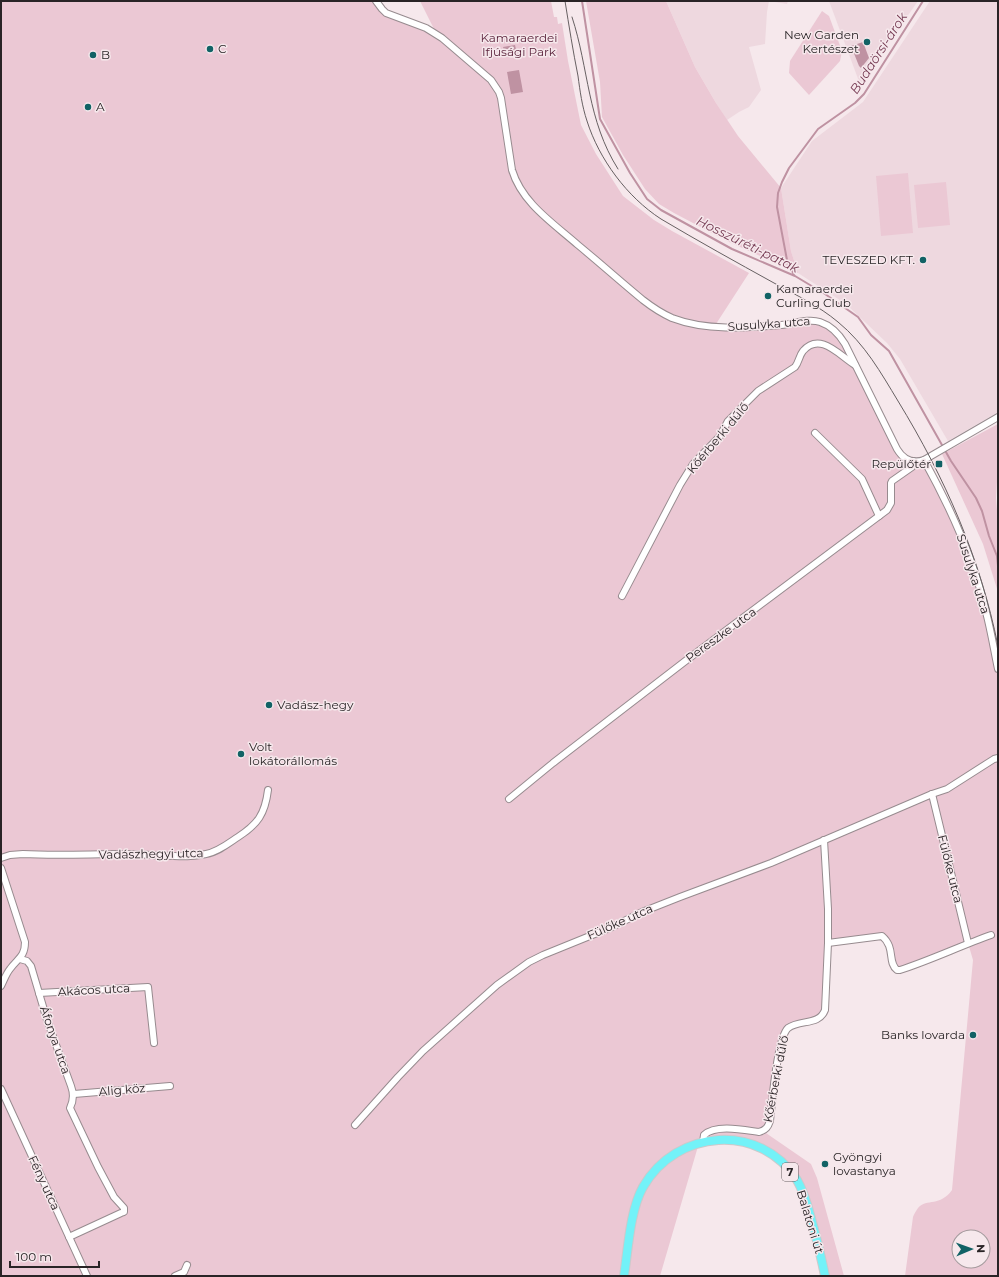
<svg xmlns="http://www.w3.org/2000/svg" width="999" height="1277" viewBox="0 0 999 1277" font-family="Montserrat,sans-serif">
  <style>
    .built { fill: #eed8df }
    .green { fill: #ebc8d4; fill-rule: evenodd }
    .water { fill: #bf92a2 }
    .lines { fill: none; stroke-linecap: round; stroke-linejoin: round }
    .stream { stroke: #bf92a2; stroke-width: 2 }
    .minor-casing { stroke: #978b8f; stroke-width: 8 }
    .major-casing { stroke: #cccacb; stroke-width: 10 }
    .minor { stroke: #fff; stroke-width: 6 }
    .major { stroke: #73f2f8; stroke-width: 8 }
    .tram { stroke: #676062; stroke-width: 1 }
    .poi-dot { fill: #116265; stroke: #f6e8ec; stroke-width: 1.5 }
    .labels { text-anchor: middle; stroke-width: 3; stroke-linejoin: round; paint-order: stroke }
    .shield { fill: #f6e8ec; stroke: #665f61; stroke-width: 1 }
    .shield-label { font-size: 11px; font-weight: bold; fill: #292426 }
    .poi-label { font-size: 12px; fill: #292426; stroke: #f6e8ec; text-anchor: start }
    .park-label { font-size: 12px; fill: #581f38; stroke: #f6e8ec }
    .street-label { font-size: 12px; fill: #292426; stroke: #f6e8ec }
    .water-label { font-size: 13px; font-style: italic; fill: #773c54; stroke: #f6e8ec }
  </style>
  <rect width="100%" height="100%" fill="#f6e8ec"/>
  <g class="built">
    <path d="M666,1H788L787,4L769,1L767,12L765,44L749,47L761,90L749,107L739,112L727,120L716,103L695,67Z"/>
    <path d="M829,1H918L860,84Z"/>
    <path d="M930,1H998V412L948,441L900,359L887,343L846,304L798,273L791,251L781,188L812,141L863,102Z"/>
  </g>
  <g class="green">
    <path d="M1,1H375L380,9L434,29L420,1H551L554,17H557L558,24L562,23L568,61L581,125L596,154L623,196L654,220L672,231L749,273L716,324L733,325L790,322L822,324L841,340L904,457L924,460L968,554L998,669V1276H905L913,1217C914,1214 916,1211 918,1208C927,1198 940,1207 952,1190L973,960L968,943L897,970L891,953L882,936L828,943L823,1016L785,1031L770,1121L763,1131L811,1164L817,1178L844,1276H828L805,1186C782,1146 751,1135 707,1137L705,1134L699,1143L660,1276H1ZM959,1237H983V1261H959Z"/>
    <path d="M586,1H666L695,67L716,103L738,136L781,188L791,251L798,273L729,242L674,213L659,204L645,189L623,155L602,117L600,82Z"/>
    <path d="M822,11L829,16L842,51L840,61L809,95L789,73L790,61Z"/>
    <path d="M908,173L913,233L881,236L876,176Z"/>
    <path d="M946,182L950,225L918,228L914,185Z"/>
    <path d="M998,424V466L996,498L998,521V592L983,544L942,454Z"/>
  </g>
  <g class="water">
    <path d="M863,42L869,58L861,68L859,66L851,46Z"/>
    <path d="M515,45L517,54L505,56L503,47Z"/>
    <path d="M519,70L523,92L511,94L507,72Z"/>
  </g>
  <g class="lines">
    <g class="stream">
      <path d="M582,1L600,119L630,173L647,199L661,210L732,249L795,276L825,294L858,317L871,335L889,351L951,461L976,498L982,511L989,536L997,556L998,566"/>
      <path d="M794,275L787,260L777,207L778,193L782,182L789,168L818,129L855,103L864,94L923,1"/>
    </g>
    <g class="minor-casing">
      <g id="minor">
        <path d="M376,1L382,9L386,13L426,28L442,38L491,80L499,92L501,98L512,170C522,203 553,223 578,245C600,263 621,282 643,300C652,307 661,313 672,318C706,331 746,328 781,325C794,324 808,318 820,322C832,326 839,334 845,344L897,449C903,459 912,464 924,460L998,417"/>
        <path d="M815,433L862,479L879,516"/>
        <path d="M924,460C950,507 974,559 986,612C991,631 994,650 998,669"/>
        <path d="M622,596L680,485L693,464L720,436L728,421L758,391L795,367C799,362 799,356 803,351C820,331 840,356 855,365"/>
        <path d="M932,794L968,943"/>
        <path d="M509,799L553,763L688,659L887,510L891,503V483L892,481L912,467L913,461"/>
        <path d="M1,858L10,855L23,854C57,856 90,854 124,854C149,854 182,859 206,854C218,852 229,843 238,837C258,824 265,814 268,790"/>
        <path d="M1,868L25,942C25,957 18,958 10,969C6,974 4,980 1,986"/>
        <path d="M828,943L882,936C896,948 887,962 897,970H900C931,960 960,946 991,935"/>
        <path d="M20,959L27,961L31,966L47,1020L71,1086C74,1094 74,1100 70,1108L98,1167L114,1197L124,1208V1212L121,1213L69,1237"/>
        <path d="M39,993L148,987L154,1043"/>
        <path d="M1,1089L87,1276"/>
        <path d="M74,1094L170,1086"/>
        <path d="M355,1125L398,1077L423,1051L497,985L529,962L543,955L612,927L642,912L680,897L771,863L932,794L947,789L994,759L998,758"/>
        <path d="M703,1142L704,1135C716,1124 744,1130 759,1132C766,1130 768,1127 770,1121C772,1104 777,1038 788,1028C800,1019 819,1026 825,1010L828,943V909L824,840"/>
        <path d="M175,1276L184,1272L187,1265"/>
      </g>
    </g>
    <g class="major-casing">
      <path id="major" d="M624,1276C628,1250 630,1210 643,1187C676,1129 760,1122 797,1180C806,1195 809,1212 814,1229C818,1245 822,1260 825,1276"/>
    </g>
    <use href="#minor" class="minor"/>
    <use href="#major" class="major"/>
    <g class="tram">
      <path d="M565,1C569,26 573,51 578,76C580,91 582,106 587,121C599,159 627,197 661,219C698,241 736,262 774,283C796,295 819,306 838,322C865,344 881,373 898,401C945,478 980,557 998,646"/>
      <path d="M572,17C589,69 587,120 618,169"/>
    </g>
  </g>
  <g class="poi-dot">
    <circle cx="867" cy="42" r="4"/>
    <circle cx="210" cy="49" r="4"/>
    <circle cx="93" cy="55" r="4"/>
    <circle cx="88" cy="107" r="4"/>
    <circle cx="923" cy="260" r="4"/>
    <circle cx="768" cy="296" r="4"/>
    <rect x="935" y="460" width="8" height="8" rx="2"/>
    <circle cx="269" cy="705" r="4"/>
    <circle cx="241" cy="754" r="4"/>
    <circle cx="973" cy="1035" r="4"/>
    <circle cx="825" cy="1164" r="4"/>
  </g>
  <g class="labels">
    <rect class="shield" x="782" y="1163" width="16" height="18" rx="3"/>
    <g class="shield-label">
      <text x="790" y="1176">7</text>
    </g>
    <g class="poi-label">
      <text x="859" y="39" text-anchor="end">New Garden<tspan x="859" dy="14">Kertészet</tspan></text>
      <text x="218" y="53">C</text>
      <text x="101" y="59">B</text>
      <text x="96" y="111">A</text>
      <text x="915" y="264" text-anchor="end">TEVESZED KFT.</text>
      <text x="776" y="293">Kamaraerdei<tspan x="776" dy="14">Curling Club</tspan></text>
      <text x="931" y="468" text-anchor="end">Repülőtér</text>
      <text x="277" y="709">Vadász-hegy</text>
      <text x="249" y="751">Volt<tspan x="249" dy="14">lokátorállomás</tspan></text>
      <text x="965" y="1039" text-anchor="end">Banks lovarda</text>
      <text x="833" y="1161">Gyöngyi<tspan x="833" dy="14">lovastanya</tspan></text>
    </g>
    <g class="park-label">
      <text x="519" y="42">Kamaraerdei<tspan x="519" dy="14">Ifjúsági Park</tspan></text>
    </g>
    <g class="street-label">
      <text transform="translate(769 324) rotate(-4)" y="4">Susulyka utca</text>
      <text transform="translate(718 438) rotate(-50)" y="4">Kőérberki dűlő</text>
      <text transform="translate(973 574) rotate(72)" y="4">Susulyka utca</text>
      <text transform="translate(721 635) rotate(-36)" y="4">Pereszke utca</text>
      <text transform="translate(151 854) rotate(-1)" y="4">Vadászhegyi utca</text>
      <text transform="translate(950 869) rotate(76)" y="4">Fülőke utca</text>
      <text transform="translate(620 922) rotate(-24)" y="4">Fülőke utca</text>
      <text transform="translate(94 990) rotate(-3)" y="4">Akácos utca</text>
      <text transform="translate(55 1040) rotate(71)" y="4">Áfonya utca</text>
      <text transform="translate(776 1079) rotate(-79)" y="4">Kőérberki dűlő</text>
      <text transform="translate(122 1090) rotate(-5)" y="4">Alig köz</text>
      <text transform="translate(44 1183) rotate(65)" y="4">Fény utca</text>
      <text transform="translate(810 1222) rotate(73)" y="4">Balatoni út</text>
    </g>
    <g class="water-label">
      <text transform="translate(878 53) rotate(-57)" y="5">Budaörsi-árok</text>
      <text transform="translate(748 244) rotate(26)" y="5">Hosszúréti-patak</text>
    </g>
  </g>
  <rect width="999" height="1277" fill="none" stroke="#292426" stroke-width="4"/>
  <g transform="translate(971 1249) rotate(88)"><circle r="19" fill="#f6e8ec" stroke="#a49a9d"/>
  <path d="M0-3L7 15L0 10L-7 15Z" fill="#116265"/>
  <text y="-6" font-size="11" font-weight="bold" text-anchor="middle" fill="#292426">N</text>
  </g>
  <path d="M10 1261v6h89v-6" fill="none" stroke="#292426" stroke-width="2"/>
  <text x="16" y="1261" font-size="12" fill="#292426" stroke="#f6e8ec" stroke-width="3" paint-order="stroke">100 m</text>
</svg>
